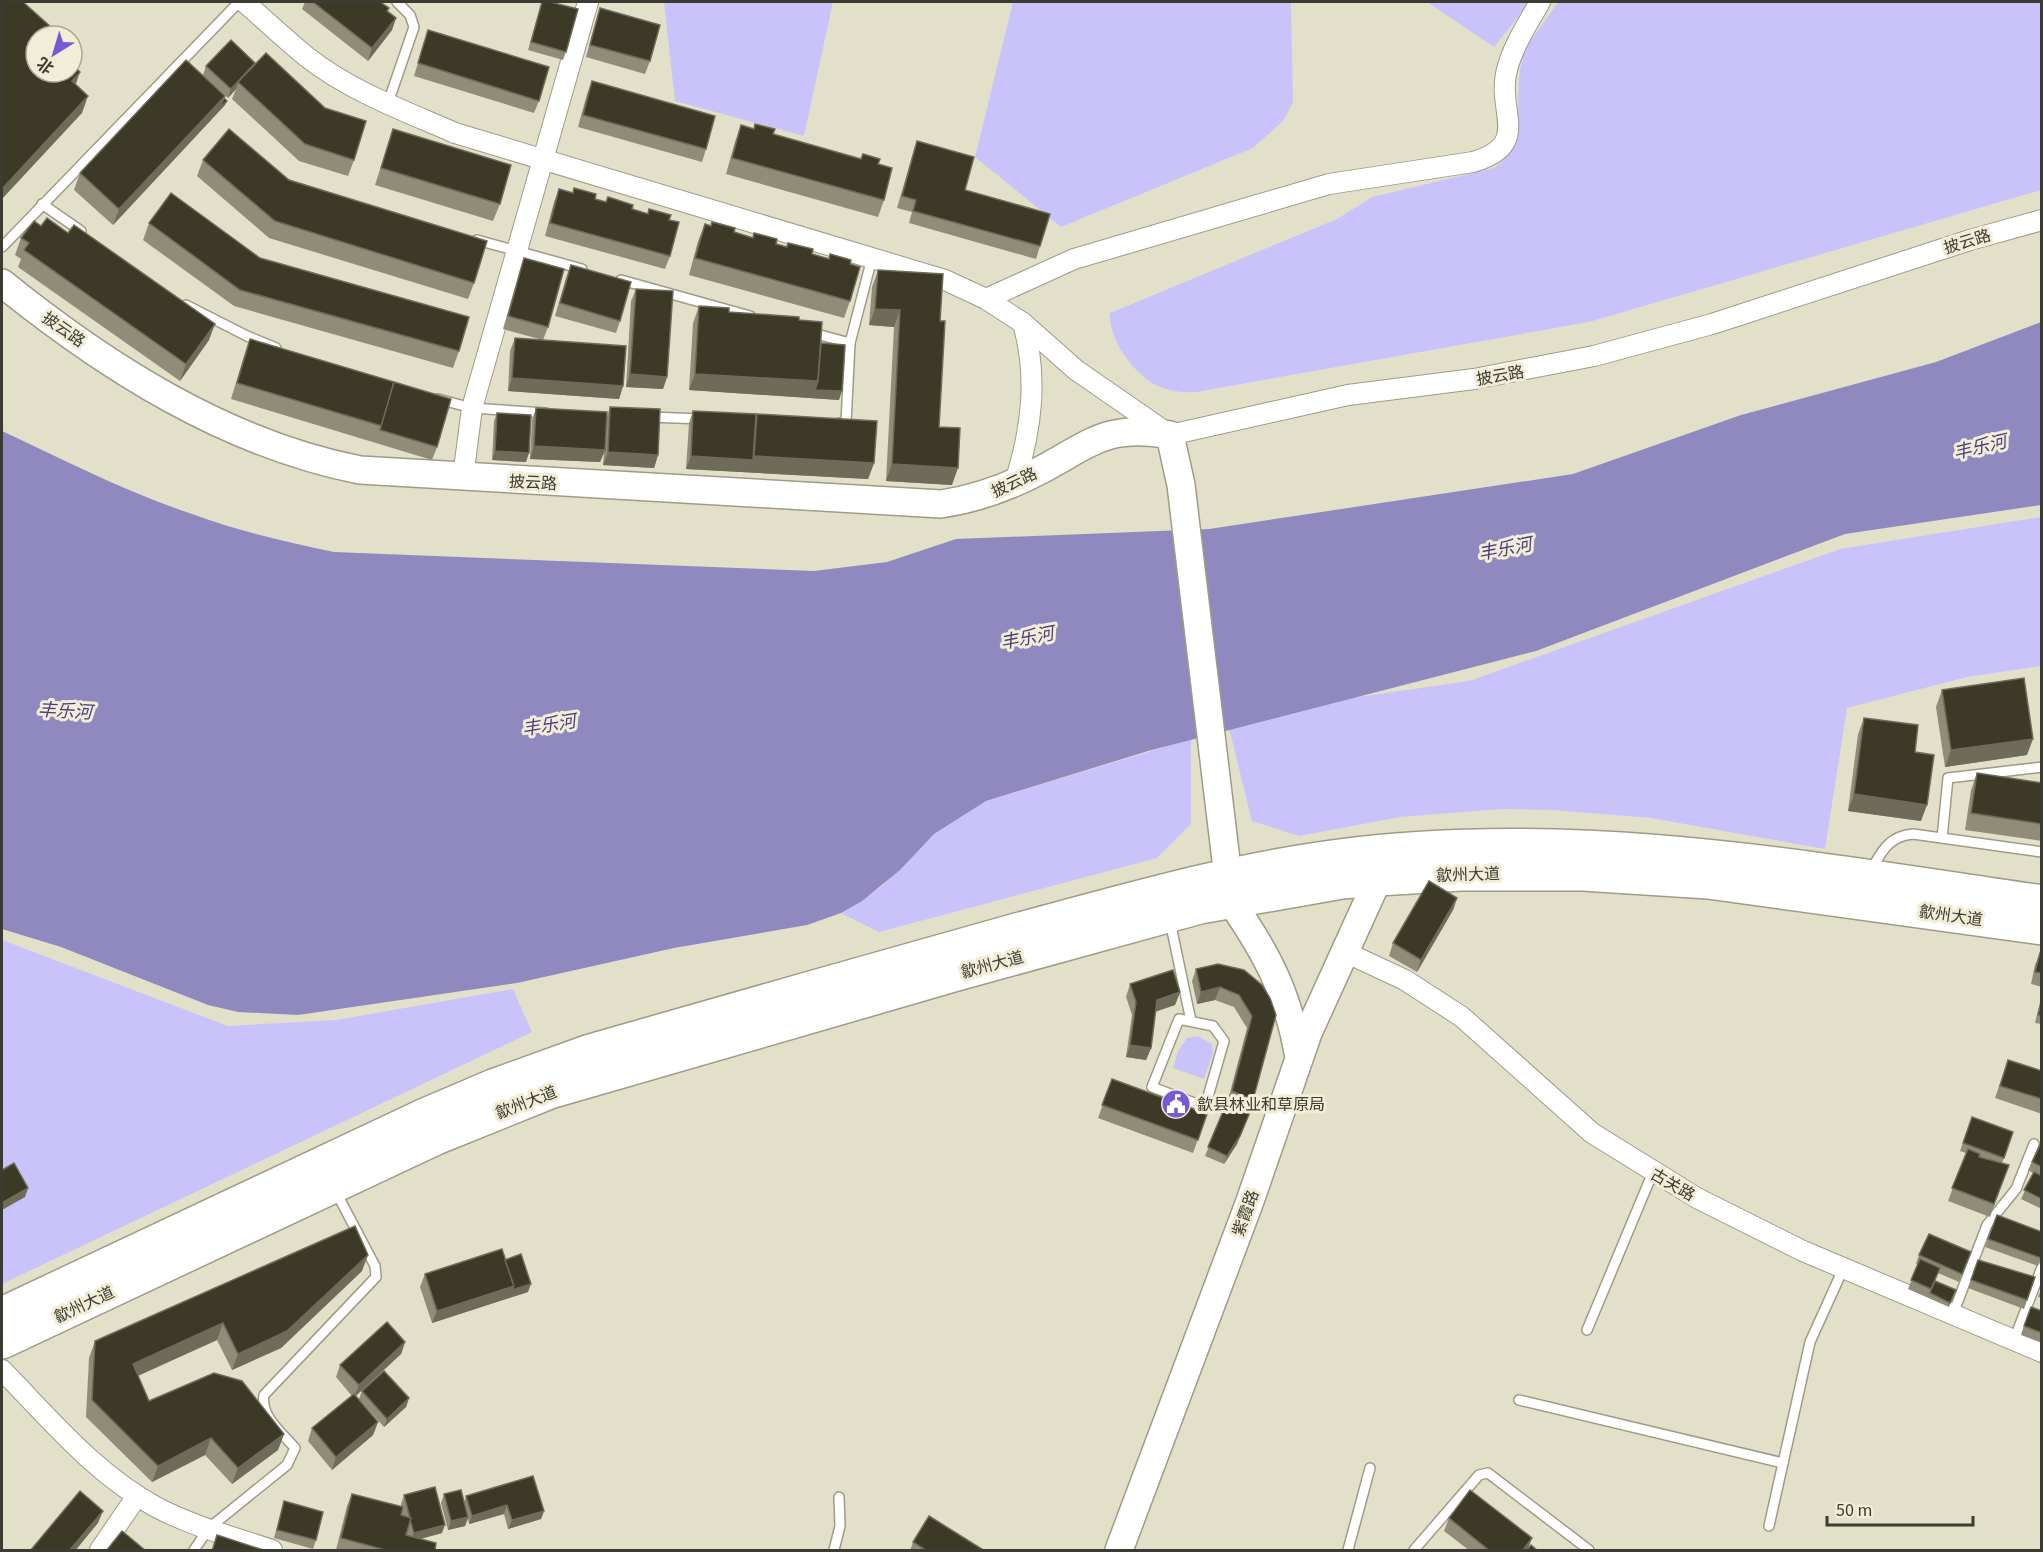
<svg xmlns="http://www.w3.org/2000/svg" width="2043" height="1552" viewBox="0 0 2043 1552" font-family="'Source Sans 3','Noto Sans SC',sans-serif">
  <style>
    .green { fill: #cac3fb }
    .water { fill: #9089bf }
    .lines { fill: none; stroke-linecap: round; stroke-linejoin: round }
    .lane-casing { stroke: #9f9b86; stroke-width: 12 }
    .street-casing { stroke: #9f9b86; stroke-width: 22 }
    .secondary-casing { stroke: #9f9b86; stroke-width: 30 }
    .highway-casing { stroke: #9f9b86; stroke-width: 36 }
    .lane { stroke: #fff; stroke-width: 9 }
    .street { stroke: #fff; stroke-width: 20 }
    .secondary { stroke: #fff; stroke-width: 27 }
    .highway { stroke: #fff; stroke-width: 33 }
    .wall { fill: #908c78 }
    .shaded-wall { fill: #6e6b58 }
    .building { fill: #3c3927; stroke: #6e6b58; stroke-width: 1.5 }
    .labels { text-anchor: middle; stroke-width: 6; stroke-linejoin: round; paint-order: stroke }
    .street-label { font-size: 16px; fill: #3c3b32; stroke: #f1edd7 }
    .poi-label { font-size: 16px; fill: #3c3b32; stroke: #f1edd7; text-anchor: start }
    .water-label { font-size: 18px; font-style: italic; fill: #4a3c7f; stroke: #f1edd7 }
  </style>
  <rect width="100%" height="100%" fill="#e3e0ca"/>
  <g class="green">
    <path d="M664,2H833L804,136L675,101Z"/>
    <path d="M1013,2H1291L1293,102L1284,120L1253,148L1061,227L975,157Z"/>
    <path d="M1427,2H1530L1494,47Z"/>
    <path d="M1558,2H2041V190L1589,322L1196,392C1182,393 1166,391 1154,384C1132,372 1108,337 1110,313L1337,219L1372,197L1494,168C1528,146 1513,94 1522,60C1525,44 1549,17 1558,2Z"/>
    <path d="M2041,517V666L1967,677L1847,708L1825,849L1651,818L1552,810L1502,809L1400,817L1299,836L1252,821L1226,716L1469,681L1840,549Z"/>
    <path d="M1191,739V824L1157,858L879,932L841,913L882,886L934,834L986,801Z"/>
    <path d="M2,940L228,1026L336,1020L513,989L532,1032L2,1284Z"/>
    <path d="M1198,1036L1212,1044L1213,1053L1204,1079L1173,1068L1178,1051L1187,1038Z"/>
  </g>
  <path class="water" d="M2041,322V505L1845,534L1536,651L1148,751L986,801L934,834L900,870L862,901L841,913L807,925L674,948L517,983L298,1015L238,1012L208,1005L61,947L2,929V431C64,460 126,492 192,514C238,531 286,542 334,552L814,571L887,562L956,539L1209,529L1573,474L1741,415L1936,362Z"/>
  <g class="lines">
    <g class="lane-casing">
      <g id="lane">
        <path d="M388,103L414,27L410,15L397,2"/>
        <path d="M42,204L81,231"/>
        <path d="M477,240L582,269"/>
        <path d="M2,247L239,2"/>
        <path d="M621,280L750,316"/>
        <path d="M186,305L247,336L276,348"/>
        <path d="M809,332L850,343L872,258"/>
        <path d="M438,399L472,408L546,413"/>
        <path d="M650,417L702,419"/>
        <path d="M839,423H846L850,343"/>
        <path d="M1942,838L1948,778L2042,767"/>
        <path d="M1871,870C1882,851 1889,836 1913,834L2042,852"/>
        <path d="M1170,921L1191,1021"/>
        <path d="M1179,1019L1213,1026L1224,1041L1205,1107L1152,1087Z"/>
        <path d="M1953,1314L1987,1225L2016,1189L2034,1144"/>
        <path d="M1587,1330L1653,1172"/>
        <path d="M2014,1340L2042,1267"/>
        <path d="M1519,1400L1783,1463"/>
        <path d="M1769,1526L1810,1342L1844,1267"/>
        <path d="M194,1550L209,1528L287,1465L295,1448C282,1433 260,1416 264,1395L376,1277L375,1266L336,1192"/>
        <path d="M834,1550L840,1526L839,1497"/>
        <path d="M1348,1550L1370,1468"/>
        <path d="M1414,1550L1479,1475L1488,1473L1589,1550"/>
      </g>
    </g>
    <g class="street-casing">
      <g id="street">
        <path d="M244,2C265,20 285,39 307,57C350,91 405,111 455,133L945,280L986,299L1023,323L1076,370L1170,435L1348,395L1474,379L1594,356L1712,324L1970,240L2042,220"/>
        <path d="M986,299L1074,259L1329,184L1473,162C1531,145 1498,113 1506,74C1511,49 1528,23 1540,2"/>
        <path d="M463,477L472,408L588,2"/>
        <path d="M1015,482C1032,428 1038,377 1023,323"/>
        <path d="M1345,952L1405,980L1462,1017L1592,1133L1697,1198L1803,1251L2042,1352"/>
        <path d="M2,1370C50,1419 95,1474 156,1507C192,1526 233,1537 272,1550"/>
        <path d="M100,1550L137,1496"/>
      </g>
    </g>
    <g class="secondary-casing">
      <g id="secondary">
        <path d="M2,283C106,367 227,444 360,470L941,504C975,499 1006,488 1037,472C1089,445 1106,423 1170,435L1181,485L1231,902C1267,953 1288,994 1299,1057"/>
        <path d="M1119,1550L1250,1201L1308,1033L1378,879"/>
      </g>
    </g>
    <g class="highway-casing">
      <g id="highway">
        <path d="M2,1314L425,1115L493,1086L590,1051C734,1010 876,969 1020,929C1125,901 1230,870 1339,856C1573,825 1810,868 2042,902"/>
        <path d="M2,1342L436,1138L550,1092L957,974L1200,907L1342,882L1378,879L1461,874H1583L1708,882L2042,928"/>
      </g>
    </g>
    <use href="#lane" class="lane"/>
    <use href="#street" class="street"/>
    <use href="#secondary" class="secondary"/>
    <use href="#highway" class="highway"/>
  </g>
  <g class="wall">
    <path d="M305,2H380L388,11L396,18L392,30L368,61L302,9Z"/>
    <path d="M542,2L566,52L563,60L528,50Z"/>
    <path d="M600,8L650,61L645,74L586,57L596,21Z"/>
    <path d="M428,30L539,101L534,113L414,76Z"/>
    <path d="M231,40L354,160L348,176L299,161L232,99L236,89L228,98L203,75L206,66Z"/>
    <path d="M592,81L706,149L702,162L578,127L587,94Z"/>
    <path d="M225,96L224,98L225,105L113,225L74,190L80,173Z"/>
    <path d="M741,125L878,164L884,200L878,217L726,174L735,142Z"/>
    <path d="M393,129L500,204L493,221L375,185Z"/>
    <path d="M917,141L965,190L1040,246L1036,259L909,223L912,212L897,208L913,153Z"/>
    <path d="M203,160L289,180L474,283L468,299L269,238L197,176Z"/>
    <path d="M559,189L669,220L670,256L665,269L545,236L554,202Z"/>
    <path d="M149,223L260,258L459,351L453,368L234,306L143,240Z"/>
    <path d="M705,224L786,247L788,243L812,254L850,264V301L844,318L689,275L698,241Z"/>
    <path d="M41,226L209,340L180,381L18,267L21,259L15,255L21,238Z"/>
    <path d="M524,258L548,327L543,340L503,329L520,270Z"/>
    <path d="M571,265L620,321L616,333L555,316L566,278Z"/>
    <path d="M878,270L940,321L939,427L952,485L886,481L894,327L869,325L872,287Z"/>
    <path d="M636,289L667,377L663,389L626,387L631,301Z"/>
    <path d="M699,306L729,312L799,320L821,343L839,400L689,390L693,323Z"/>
    <path d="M515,338L623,386L619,399L508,391L510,351Z"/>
    <path d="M250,339L437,447L432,460L231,399L244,356Z"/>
    <path d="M610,407L658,455L654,468L603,465L604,453L600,462L530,459L532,420L536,408L607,416Z"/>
    <path d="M693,411L755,417L757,414L874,463L868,479L686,469L689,423Z"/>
    <path d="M497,413L526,462L492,460L494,421Z"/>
    <path d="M1942,690L2027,755L1945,767L1936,707Z"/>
    <path d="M1864,718L1915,752L1921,821L1848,811L1858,734Z"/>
    <path d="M1977,773L2042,783V841L1965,830L1971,790Z"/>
    <path d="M1457,898L1453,910L1417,972L1389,956L1393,943Z"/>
    <path d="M2040,953H2042V987L2031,984L2035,965Z"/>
    <path d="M1196,969L1262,985L1253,1100L1252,1104L1253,1105L1237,1144L1224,1164L1205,1156L1228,1100L1247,1028L1234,1007L1215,1000L1197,1004L1192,981Z"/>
    <path d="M1130,984L1180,992L1175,1005L1155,1011L1151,1048L1146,1060L1126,1057L1132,1015L1126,997Z"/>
    <path d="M2042,994V1024L2035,1023Z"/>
    <path d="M2008,1060L2042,1071V1114L1995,1098Z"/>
    <path d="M1112,1079L1207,1114L1193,1153L1098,1118Z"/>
    <path d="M1972,1117L2013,1132L2002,1163L2009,1165L1990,1217L1948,1201L1966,1153L1960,1151Z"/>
    <path d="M2042,1143V1209L2021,1199L2033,1173L2028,1170L2032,1162Z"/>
    <path d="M1997,1215L2042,1256L2038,1266L1985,1247Z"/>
    <path d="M1971,1252L1959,1282L1938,1273L1935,1281L1956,1290L1949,1307L1908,1289L1918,1264H1916L1919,1255Z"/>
    <path d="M505,1260L528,1292L432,1323L420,1287L425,1274Z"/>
    <path d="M1978,1260L2035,1277L2024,1309L1968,1288Z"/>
    <path d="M362,1271L281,1348L232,1370L217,1340L138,1376L149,1401L284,1434L278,1450L232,1484L205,1455L152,1482L86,1417L89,1358L95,1341Z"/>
    <path d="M2042,1287V1298L2038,1297Z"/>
    <path d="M2031,1307L2042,1311V1343L2021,1335Z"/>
    <path d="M405,1342L401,1354L356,1396L359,1399L362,1391L409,1398L406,1407L384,1427L359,1399L378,1422L373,1435L332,1470L308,1441L312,1428L352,1396L336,1377L340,1365Z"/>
    <path d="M352,1494L401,1506V1504L404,1495L442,1533L421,1539L435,1551L336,1550L347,1506Z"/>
    <path d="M444,1494L464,1503L466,1496L544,1511L541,1519L508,1529L504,1514L469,1524L468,1519L465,1526L448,1530L441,1503Z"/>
    <path d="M284,1501L316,1540L313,1549L274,1538Z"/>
    <path d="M1449,1518L1528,1549L1538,1551H1470L1444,1531Z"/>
    <path d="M913,1542L985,1551H910Z"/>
  </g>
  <g class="shaded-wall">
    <path d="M396,18L392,30L368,61L372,48Z"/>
    <path d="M255,63L238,82L236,89L228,98L231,89Z"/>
    <path d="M80,72L74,89L72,81Z"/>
    <path d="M88,96L82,113L2,199V189Z"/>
    <path d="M225,96L220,108L227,101L225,105L113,225L119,209Z"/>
    <path d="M875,309L900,310L894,327L869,325Z"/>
    <path d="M215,324L209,340L180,381L186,364Z"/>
    <path d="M630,374L667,377L663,389L626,387Z"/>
    <path d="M695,374L818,381L842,391L839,400L689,390Z"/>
    <path d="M512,378L623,386L619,399L508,391Z"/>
    <path d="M534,446L605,450L600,462L530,459Z"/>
    <path d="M495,451L529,453L526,462L492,460Z"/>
    <path d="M608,452L658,455L654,468L603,465Z"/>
    <path d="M691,456L753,460L754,456L874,463L868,479L686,469Z"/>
    <path d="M892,464L958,468L952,485L886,481Z"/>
    <path d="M2033,739L2027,755L1945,767L1951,750Z"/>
    <path d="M1854,794L1927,805L1921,821L1848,811Z"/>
    <path d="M1457,898L1453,910L1417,972L1421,960Z"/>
    <path d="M1220,987L1215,1000L1197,1004L1201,992Z"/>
    <path d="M1180,992L1175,1005L1152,1013L1157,1000Z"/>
    <path d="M1130,1045L1151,1048L1146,1060L1126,1057Z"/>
    <path d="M1253,1105L1237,1144L1224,1164L1227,1156Z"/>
    <path d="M28,1188L25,1197L2,1210V1203Z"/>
    <path d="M368,1255L362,1271L281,1348L232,1370L238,1354Z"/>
    <path d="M531,1284L528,1292L509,1298L512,1290Z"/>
    <path d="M514,1286L509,1298L432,1323L437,1311Z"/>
    <path d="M223,1323L217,1340L126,1381L133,1364Z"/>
    <path d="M405,1342L401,1354L354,1397L359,1385Z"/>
    <path d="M409,1398L406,1407L384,1427L387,1419Z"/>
    <path d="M378,1422L373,1435L332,1470L336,1457Z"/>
    <path d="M284,1434L278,1450L232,1484L238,1468Z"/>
    <path d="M211,1438L205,1455L152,1482L158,1466Z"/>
    <path d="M507,1505L504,1514L469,1524L472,1516Z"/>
    <path d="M103,1511L98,1523L75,1551H69Z"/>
    <path d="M544,1511L541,1519L508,1529L512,1520Z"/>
    <path d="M468,1517L465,1526L448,1530L451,1521Z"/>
    <path d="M445,1525L442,1533L411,1541L414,1533Z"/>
    <path d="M1532,1538L1527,1551H1522Z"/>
  </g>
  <g class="building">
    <path d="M2,2H23L61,36H36V72H72V64L80,72L72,81L88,96L2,189Z"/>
    <path d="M313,2H380L389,8L387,11L396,18L372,48Z"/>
    <path d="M542,2H550L578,9L566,52L531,42Z"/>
    <path d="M600,8L660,25L650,61L590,45Z"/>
    <path d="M428,30L549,67L539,101L418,63Z"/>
    <path d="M231,40L255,63L231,89L206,66Z"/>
    <path d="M266,53L325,108L366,121L354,160L305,144L238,82Z"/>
    <path d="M186,60L225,96L119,209L80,173Z"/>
    <path d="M592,81L715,116L706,149L583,115Z"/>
    <path d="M224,98L227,101L220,108Z"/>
    <path d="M755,124L775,129L773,134L861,159L863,154L880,159L878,164L892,168L884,200L732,158L741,125L754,129Z"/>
    <path d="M229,129L289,180L487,241L474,283L275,221L203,160Z"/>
    <path d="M393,129L511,165L500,204L381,168Z"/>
    <path d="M917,141L974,157L965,190L1050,214L1040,246L913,211L916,200L902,196Z"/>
    <path d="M574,188L596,194L595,199L606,202L608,197L633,205L632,209L648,214L649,209L671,215L669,220L679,222L670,256L550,223L559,189L573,193Z"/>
    <path d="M171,193L260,258L469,317L459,351L240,290L149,223Z"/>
    <path d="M47,218L68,233L74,225L215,324L186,364L24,250L29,243L21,238L34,221L41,226Z"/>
    <path d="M712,222L735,228L734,232L753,238L754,233L777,239L776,244L787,247L788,243L813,249L812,254L829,259L830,254L851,260L850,264L860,267L850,301L695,258L705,224L711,226Z"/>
    <path d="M524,258L564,269L548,327L508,316Z"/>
    <path d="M571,265L631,282L620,321L560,303Z"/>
    <path d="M878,270L943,274L940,321H945L939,427L960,428L958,468L892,464L900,310L875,309Z"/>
    <path d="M636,289L673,291L667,377L630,374Z"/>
    <path d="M699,306L729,308V312L799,317V320L822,322L818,381L695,374Z"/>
    <path d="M515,338L626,346L623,386L512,378Z"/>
    <path d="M250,339L394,382L382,426L237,383Z"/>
    <path d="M821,343L845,345L842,391L815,390L818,381Z"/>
    <path d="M394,382L451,399L437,447L380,430Z"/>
    <path d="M610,407L660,409L658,455L608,452Z"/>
    <path d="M536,408L607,412L605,450L534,446Z"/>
    <path d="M693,411L756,414L753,460L691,456Z"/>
    <path d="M497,413L531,415L529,453L495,451Z"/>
    <path d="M757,414L877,421L874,463L754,456Z"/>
    <path d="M2024,678L2033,739L1951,750L1942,690Z"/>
    <path d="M1864,718L1918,725L1915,752L1934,755L1927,805L1854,794Z"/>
    <path d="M1977,773L2042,783V824L1971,813Z"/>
    <path d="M1429,881L1457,898L1421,960L1393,943Z"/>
    <path d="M2040,953H2042V973L2035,972Z"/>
    <path d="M1218,964L1244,970L1262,985L1270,998L1276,1015L1253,1100L1232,1091L1252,1016L1239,995L1220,987L1201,992L1196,969Z"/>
    <path d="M1173,970L1180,992L1157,1000L1151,1048L1130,1045L1136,1002L1130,984Z"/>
    <path d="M2042,999V1015H2038Z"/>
    <path d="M2008,1060L2042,1071V1099L2000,1086Z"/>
    <path d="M1112,1079L1207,1114L1198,1140L1102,1105Z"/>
    <path d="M1230,1095L1253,1105L1240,1136L1227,1156L1208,1147Z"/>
    <path d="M1972,1117L2013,1132L2004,1158L1963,1143Z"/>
    <path d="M2041,1143H2042V1167L2032,1162Z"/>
    <path d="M1968,1149L1980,1154L1979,1157L2009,1165L1994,1204L1952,1188Z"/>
    <path d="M14,1163L28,1188L2,1203V1170Z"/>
    <path d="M2034,1172L2042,1176V1199L2024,1190Z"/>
    <path d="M1997,1215L2042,1232L2041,1258L1988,1239Z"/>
    <path d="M355,1226L368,1255L287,1331L238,1354L223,1323L133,1364L149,1401L214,1373L242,1381L284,1434L238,1468L211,1438L158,1466L92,1400L95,1341Z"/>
    <path d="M1929,1234L1971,1252L1962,1274L1919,1255Z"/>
    <path d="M502,1249L514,1286L437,1311L425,1274Z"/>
    <path d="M521,1254L531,1284L512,1290L514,1286L505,1260Z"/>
    <path d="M1920,1259L1940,1268L1931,1289L1911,1280Z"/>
    <path d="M1978,1260L2035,1277L2027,1300L1971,1280Z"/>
    <path d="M1935,1281L1956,1290L1950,1303L1930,1293Z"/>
    <path d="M2031,1307L2042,1311V1333L2024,1326Z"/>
    <path d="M387,1322L405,1342L359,1385L340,1365Z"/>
    <path d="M384,1371L409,1398L387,1419L362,1391Z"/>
    <path d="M354,1394L378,1422L336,1457L312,1428Z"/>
    <path d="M533,1476L544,1511L512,1520L507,1505L472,1516L466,1496Z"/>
    <path d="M435,1487L445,1525L414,1533L410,1520L411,1518H410L404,1495Z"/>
    <path d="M461,1490L468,1517L451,1521L444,1494Z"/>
    <path d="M1470,1490L1532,1538L1522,1551H1490L1449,1518Z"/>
    <path d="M80,1491L103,1511L69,1551H30Z"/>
    <path d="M352,1494L403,1507L401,1515L411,1518L406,1535L436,1543L435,1551H389L341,1538Z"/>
    <path d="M284,1501L323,1512L316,1540L277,1530Z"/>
    <path d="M929,1516L985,1551H927L913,1542Z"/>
    <path d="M122,1531L146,1551H106Z"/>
    <path d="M217,1535L266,1551H212Z"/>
    <path d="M1531,1545L1538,1551H1526Z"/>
  </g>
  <defs>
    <g id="civic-disc" transform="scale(1.5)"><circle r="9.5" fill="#7759d3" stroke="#f1edd7"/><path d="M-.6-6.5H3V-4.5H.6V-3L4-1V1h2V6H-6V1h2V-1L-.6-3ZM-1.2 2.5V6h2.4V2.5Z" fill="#fff"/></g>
  </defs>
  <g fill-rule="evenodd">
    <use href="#civic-disc" x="1176" y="1104"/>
  </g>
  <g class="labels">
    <g class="street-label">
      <text transform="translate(1967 241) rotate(-17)" y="6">披云路</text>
      <text transform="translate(64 329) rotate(35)" y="6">披云路</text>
      <text transform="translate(1500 375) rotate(-10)" y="6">披云路</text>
      <text transform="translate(533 482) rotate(3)" y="6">披云路</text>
      <text transform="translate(1014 482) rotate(-25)" y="6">披云路</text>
      <text transform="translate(1468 874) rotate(-2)" y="6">歙州大道</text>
      <text transform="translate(1951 915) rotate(8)" y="6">歙州大道</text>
      <text transform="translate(992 964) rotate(-15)" y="6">歙州大道</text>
      <text transform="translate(526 1102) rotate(-21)" y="6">歙州大道</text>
      <text transform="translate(1673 1184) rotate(30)" y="6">古关路</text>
      <text transform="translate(1245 1213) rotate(-70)" y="6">紫霞路</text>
      <text transform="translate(84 1304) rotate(-25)" y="6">歙州大道</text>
    </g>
    <g class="poi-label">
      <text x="1197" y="1110">歙县林业和草原局</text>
    </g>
    <g class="water-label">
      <text transform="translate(1980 447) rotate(-13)" y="6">丰乐河</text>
      <text transform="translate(1505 549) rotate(-11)" y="6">丰乐河</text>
      <text transform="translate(1027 638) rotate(-11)" y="6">丰乐河</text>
      <text transform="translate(65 711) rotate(3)" y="6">丰乐河</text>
      <text transform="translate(549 725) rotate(-9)" y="6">丰乐河</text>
    </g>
  </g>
  <rect width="2043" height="1552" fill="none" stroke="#3c3b32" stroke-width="6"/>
  <g transform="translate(54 54) rotate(217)"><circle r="28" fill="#f1edd7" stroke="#a9a695" stroke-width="1.5"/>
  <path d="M0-4.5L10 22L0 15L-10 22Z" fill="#7759d3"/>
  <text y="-9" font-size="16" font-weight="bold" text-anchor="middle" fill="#3c3b32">北</text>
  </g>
  <path d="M1827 1516v9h146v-9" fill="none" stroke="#3c3b32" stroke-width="3"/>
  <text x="1836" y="1516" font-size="18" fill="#3c3b32" stroke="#f1edd7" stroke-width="4.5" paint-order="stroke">50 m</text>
</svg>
